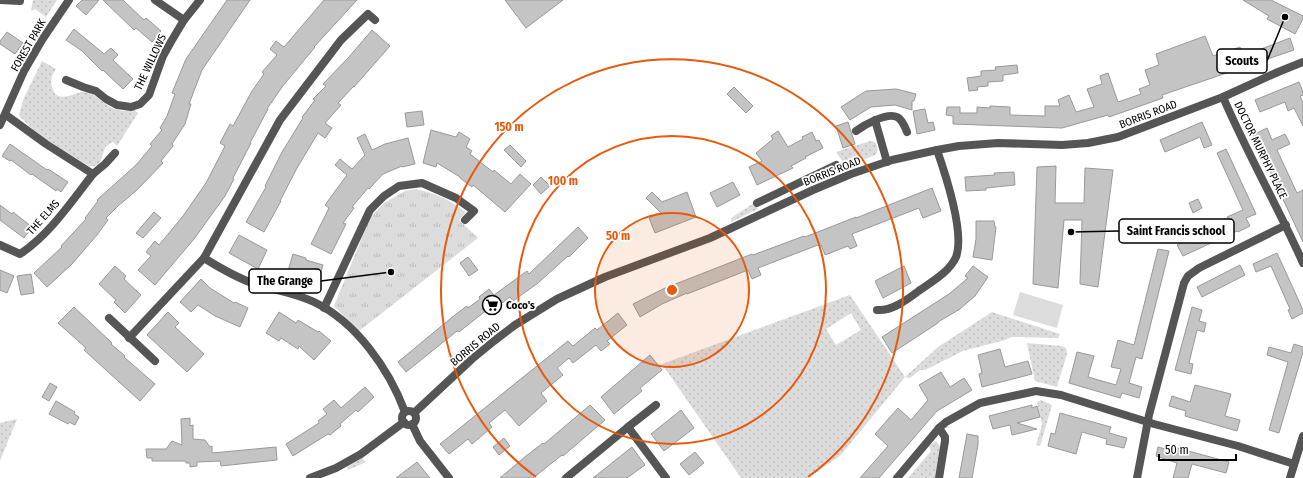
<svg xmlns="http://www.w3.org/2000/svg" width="1303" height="478" viewBox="0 0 1303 478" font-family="'Fira Sans Condensed',sans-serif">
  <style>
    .grass { fill: url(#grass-dots); fill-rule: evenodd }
    .park { fill: url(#park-tufts) }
    .pitch { fill: #dcdcdc }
    .building { fill: #c4c4c4; stroke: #999 }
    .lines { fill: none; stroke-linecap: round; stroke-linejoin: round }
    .minor { stroke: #555; stroke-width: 8 }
    .tertiary { stroke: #555; stroke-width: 8 }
    .ring { fill: none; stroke: #e8590c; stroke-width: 2 }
    .labels { text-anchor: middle; stroke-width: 3.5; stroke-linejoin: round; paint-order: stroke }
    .street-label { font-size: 11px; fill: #000; stroke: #fff }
    .poi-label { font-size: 11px; font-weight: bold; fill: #000; stroke: #fff; text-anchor: start }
    .centre { fill: #e8590c; stroke: #fff; stroke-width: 2 }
    .ring-label { font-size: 12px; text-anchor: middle; font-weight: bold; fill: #e8590c; stroke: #fff; stroke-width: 3.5; stroke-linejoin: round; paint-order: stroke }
    .leader { fill: none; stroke: #000; stroke-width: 1.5 }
    .callout-dot { fill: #000; stroke: #fff; stroke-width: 1.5 }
    .callout { fill: #fff; stroke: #000; stroke-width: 1.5 }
    .callout-label { font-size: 12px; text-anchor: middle; font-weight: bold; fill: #000 }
  </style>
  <defs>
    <pattern id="grass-dots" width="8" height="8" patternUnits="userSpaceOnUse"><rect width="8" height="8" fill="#dcdcdc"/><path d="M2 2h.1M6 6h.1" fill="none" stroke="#bbb" stroke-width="1.8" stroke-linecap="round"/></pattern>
    <pattern id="park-tufts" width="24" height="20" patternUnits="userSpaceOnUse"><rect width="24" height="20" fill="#dcdcdc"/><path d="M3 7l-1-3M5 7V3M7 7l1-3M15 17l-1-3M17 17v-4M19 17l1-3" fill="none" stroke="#bbb"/></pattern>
  </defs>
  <rect width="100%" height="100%" fill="#fff"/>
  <g class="grass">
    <path d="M33,0H57L46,17L35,9L31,11Z"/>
    <path d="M42,61L56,69C52,74 50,81 52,87C58,108 78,88 89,92C92,93 96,97 99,99C112,109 118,113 135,110L138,113L117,146L113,142L106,146C101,154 103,169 89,166C67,152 35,135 19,115L23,100Z"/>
    <path d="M870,141C877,141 878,147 877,153L875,155L846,167L836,152Z"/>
    <path d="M754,203L758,209L731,222V218Z"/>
    <path d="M850,295L905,377L938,347L992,312L1060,334L1058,338L1011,337L1005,340L963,351L925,370H920L910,378L905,377L840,456L807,478H741L662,364ZM851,313L861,330L836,345L826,329Z"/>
    <path d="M1027,343L1061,346L1066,348L1067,354L1057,387L1035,381Z"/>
    <path d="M1041,400L1052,405L1040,446L1036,445L1042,425L1037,402Z"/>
    <path d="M17,419L0,461V423Z"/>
    <path d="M936,441L940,446L935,478H908L931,451L929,446Z"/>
    <path d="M362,458L366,462L348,470L347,467Z"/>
  </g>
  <path class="park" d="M416,189C435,193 450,200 466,212L459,220L478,238L359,331L334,306L370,218L384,203L405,191Z"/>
  <path class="pitch" d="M1020,292L1063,305L1057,328L1013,315Z"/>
  <g class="building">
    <path d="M82,0H99L86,15L76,6Z"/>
    <path d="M103,0H123L144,20L146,18L161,31L152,42L136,28L134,30Z"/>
    <path d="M227,0H250L202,70L189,104H191L185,124L172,144L173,146L161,161L163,163L137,190L118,206L106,218L108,220L97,235L72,264L47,287L34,273L62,247L61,246L86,219L85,218L98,201L97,200L136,165L152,146L150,144L162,130L160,128L167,116L175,94L172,93L186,59Z"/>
    <path d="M324,0H357L314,47H315L282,87L267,109H268L250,143H251L233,178L234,179L225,196L194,239L155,285L138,270L151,256L146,252L155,241L159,245L183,216L206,183L225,146L220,143L230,124L233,126L252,91L264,74L262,72L277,55L270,49L276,41L284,47Z"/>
    <path d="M505,0H563L526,28Z"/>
    <path d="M1243,0H1271L1303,16V19L1295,34L1267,19L1269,16Z"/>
    <path d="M74,29L104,54L111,48L118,55L113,60L133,79L123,89L103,70L102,71L82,51L66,40Z"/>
    <path d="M372,30L390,46L354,87V86L338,103L341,105L325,123L332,128L325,138L318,133L297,168L280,201H281L264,232L246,222L266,187L265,186L282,152L303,118L302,117L315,100L313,99L326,86L323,84L349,57Z"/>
    <path d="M7,32L23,43L15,54L0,44V41Z"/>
    <path d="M1205,36L1213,56L1240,47L1243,56L1290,38L1294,50L1162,95L1163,98L1109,117L1108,115L1062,128L953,124V116L946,115L947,107H960V113H977V107L990,108V106L1010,107V115L1045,116V106H1060L1058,100L1069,95L1076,112L1094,107L1087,89L1102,84L1100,76L1108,73L1118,102L1141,94L1139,89L1150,85L1145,70L1159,65L1156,54Z"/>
    <path d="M1017,65L1018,73L1003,75V81L988,82V86L977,87L978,90L969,91L967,78L981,76V71L996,70L995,67Z"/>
    <path d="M1299,82L1303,92V95L1300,96L1303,103V126L1294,108L1288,111L1285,102L1260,112L1255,100Z"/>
    <path d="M734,87L753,106L746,113L727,94Z"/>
    <path d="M896,89L916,94L914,101H912V110L895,105L871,107L850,120L841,107L866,91Z"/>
    <path d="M925,109L928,123L933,122L935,130L917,134L913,111Z"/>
    <path d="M422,111L424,125L407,127L405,113Z"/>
    <path d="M848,122L855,144L843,148L836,126Z"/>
    <path d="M1202,122L1212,145L1204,148L1200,137L1165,152L1160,140Z"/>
    <path d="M1267,128L1272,140L1285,134L1290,144L1277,150L1297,193L1303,190V242L1253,135Z"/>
    <path d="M431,130L456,137L459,132L470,139L466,147L472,151L470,154L493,172L494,170L511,184L520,174L531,184L505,212L473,185L472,187L460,178V177L437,163L436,167L423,163Z"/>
    <path d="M778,131L788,147L803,139L802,137L812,132L816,141L819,140L823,148L805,157L806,158L791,166L793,168L757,185L749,167L762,161L756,153L773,139L771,136Z"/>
    <path d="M365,134L372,150L385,144L408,138L415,164L402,167V166L383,174L369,189L368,188L352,207L354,208L343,223L346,224L331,254L311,244L329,208L325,205L347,175L335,165L340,159L352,169L365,155L357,138Z"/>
    <path d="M10,144L47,170L48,169L68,182L61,192L57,189L56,191L32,174L31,175L11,160L10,161L2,156Z"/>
    <path d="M510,145L526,161L521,167L504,150Z"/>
    <path d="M1226,149L1256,214L1246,218L1250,226L1238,232L1237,231L1183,256L1177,245L1229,221L1227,217L1243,210L1217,153Z"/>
    <path d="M1056,166L1055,203H1084L1085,168L1113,170L1098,287L1080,284L1082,220H1064L1058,288L1033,284L1037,167Z"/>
    <path d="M1014,172L1015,185L986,188V190L966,191L965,177L995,175L994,173Z"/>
    <path d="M541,177L550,186L541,194L533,185Z"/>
    <path d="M733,182L740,195L717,207L710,193Z"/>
    <path d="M932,188L941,211L923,218L919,208L852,234L857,246L850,249L848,246L825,255L821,245L818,246V245L758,268L761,275L752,279L748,270L687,294V293L662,304L640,317L633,304L673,284V285L752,254L753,255L804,236L805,237L856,217V218Z"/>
    <path d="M652,192L662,202L687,192L696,217L655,233L649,218L661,213L646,198Z"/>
    <path d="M1198,199L1202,208L1193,213L1189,203Z"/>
    <path d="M0,205L12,214L13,212L32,227L24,238L0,220Z"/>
    <path d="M154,212L161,218L143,238L136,233Z"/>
    <path d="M976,221H994L995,227H996L992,260L973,257L976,239Z"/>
    <path d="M578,227L588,238L569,257L568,256L538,283L513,301L510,297L490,312L488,309L459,332L457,331L406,372L398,362L456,314L467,306L468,308L480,299L479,297L489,289L494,295L527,271L529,274Z"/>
    <path d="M239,235L267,250L258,269L229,253Z"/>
    <path d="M1158,249L1169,251L1142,359L1136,357L1129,383L1142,387L1139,398L1122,393L1120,398L1069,383L1077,352L1094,356L1088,377L1116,385L1121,369L1111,367L1118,340L1134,345Z"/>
    <path d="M1277,253L1303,310V313L1292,319L1288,310L1290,309L1271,266L1256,272L1253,264Z"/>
    <path d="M293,254L306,258V260L323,265L317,285L300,280L299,282L286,278Z"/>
    <path d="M468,257L478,270L469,276L460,263Z"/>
    <path d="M1240,265L1245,275L1202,297L1197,287Z"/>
    <path d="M115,266L126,276L124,279L141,295L125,313L114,302L116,300L99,284Z"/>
    <path d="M904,266L911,283L883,298L875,281Z"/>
    <path d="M973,266L988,277L975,296L960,309L938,322V323L892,353L882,337L949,294L968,278L965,276Z"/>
    <path d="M0,270L14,276L7,293L0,290Z"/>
    <path d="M31,274L34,293L21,295L17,276Z"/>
    <path d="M201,279L210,288L234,303L235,302L248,308L240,327L215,316L198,305L191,312L180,302Z"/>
    <path d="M74,307L112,343L111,344L125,356L124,357L155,384L140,401L84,350L86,348L58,323Z"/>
    <path d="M1192,307L1202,310L1199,321L1206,323L1204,332L1197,330L1189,363L1193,364L1191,374L1175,370Z"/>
    <path d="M168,312L179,323L175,327L204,354L187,372L147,335Z"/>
    <path d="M279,312L296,323L298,320L318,332L319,331L331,341L314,360L299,346L298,349L281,338L279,341L266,333Z"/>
    <path d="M618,313L627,325L607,341L610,344L601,351L596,345L573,363L569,358L557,368L563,375L541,393L547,401L519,426L505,410L489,423L492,427L472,444L468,439L449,454L440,444L568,341L573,346L595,328L597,330Z"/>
    <path d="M1294,344L1303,347V352L1279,433L1269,430L1288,362L1267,355L1269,347L1291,353Z"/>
    <path d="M1000,349L1005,367L1028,361L1032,374L982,387L979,374L982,373L978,355Z"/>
    <path d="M650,355L662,370L640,388L642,391L614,414L601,397Z"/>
    <path d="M941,372L950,387L964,378L972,390L937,411L879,478H860L888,446L875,434L898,408L911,420L928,400L919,385Z"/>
    <path d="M50,383L57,387L49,401L42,397Z"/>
    <path d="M1195,385L1231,394L1225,416L1240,420L1237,431L1185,416L1186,411L1169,406L1172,396L1190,402Z"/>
    <path d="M365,387L374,397L358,412L356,410L340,424L341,426L330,435L328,434L293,456L286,444L319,423L318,421L327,414L323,409L334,400L341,408Z"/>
    <path d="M56,401L75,412L74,414L79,417L75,425L69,422L68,424L49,414Z"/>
    <path d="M590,405L605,420L563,456L562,455L533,478H500L526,456L543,443L544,444Z"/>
    <path d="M1032,405V408L1037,406L1040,417L1017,423L1037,429L1012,435L1010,425L993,429L989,416Z"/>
    <path d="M681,410L694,428L664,451L651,434Z"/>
    <path d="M1060,413L1111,427L1109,433L1127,438L1124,448L1106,444L1107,439L1082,432L1076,454L1048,446L1051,433L1055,434Z"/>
    <path d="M190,418V426L193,425V439L205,440L210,447L212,446V453L276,447L277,460L221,466L220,461L197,462V466L190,467V463H186V461H152V458H147L146,449H166L172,441L182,445L181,419Z"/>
    <path d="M967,434L978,436V445L972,478H959Z"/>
    <path d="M504,438L510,446L499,455L493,447Z"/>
    <path d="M632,447L645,465L627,478H593Z"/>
    <path d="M1158,447L1176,452L1177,448L1229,462L1226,473L1192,464L1188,478H1173L1177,463L1156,456Z"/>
    <path d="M695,452L704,463L689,475L680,464Z"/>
    <path d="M417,462L430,478H396Z"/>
  </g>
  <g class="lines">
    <g class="minor">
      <path d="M0,0L20,1"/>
      <path d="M155,0L184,20"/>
      <path d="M66,80L83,87L96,91L106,99L117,105L131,107L140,104L149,95L163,56L172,40L184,20L200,0"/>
      <path d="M1223,97C1247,153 1278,207 1303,263"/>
      <path d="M875,120L887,162"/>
      <path d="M0,125L24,71L42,40L69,0"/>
      <path d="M856,131C864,125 887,112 897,117C902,119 905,127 907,132"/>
      <path d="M93,174L105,164L115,153"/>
      <path d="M757,203L836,165"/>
      <path d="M0,245L20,254C50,234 71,202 93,174L46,144L6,115"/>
      <path d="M204,258C220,268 237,278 255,284C274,290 296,293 314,302C356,322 389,369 405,412"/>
      <path d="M324,308L370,210L384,196L399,186L422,183L456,198L474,211L465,220"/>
      <path d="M877,310C893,311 908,299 920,290C933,281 950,271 956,257C965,233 945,173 937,150"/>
      <path d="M109,318L155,361"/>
      <path d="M129,338L204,258L280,120L341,40L368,14L375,20"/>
      <path d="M412,424L420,441L449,478"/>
      <path d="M628,427L656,405"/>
      <path d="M939,428L945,437V441L939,478"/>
      <path d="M566,478L628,427L666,478"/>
      <path d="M897,478L939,428L946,422L980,403L1036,391L1061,395L1154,424L1238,446L1294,464"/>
      <path d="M1137,478L1149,415L1184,283L1188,276L1199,268L1286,225"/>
      <path d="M1290,478L1303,436"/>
    </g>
    <g class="tertiary">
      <circle cx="409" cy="418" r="7"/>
      <path d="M414,413L472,359L494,341L515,325L557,299L605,277L710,238L813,190L851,174L892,160L937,150L959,146L998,143L1062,145L1088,143L1118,137L1223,97L1278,72L1303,62"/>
      <path d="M310,478L336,468L361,454L404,422"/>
    </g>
  </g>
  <circle cx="672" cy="290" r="77" fill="#e8590c" fill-opacity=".12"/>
  <g class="ring">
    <circle cx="672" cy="290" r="77"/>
    <circle cx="672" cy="290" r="154"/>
    <path d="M536 477A231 231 0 1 1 808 477"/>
  </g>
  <defs>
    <g id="supermarket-ring" transform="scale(1)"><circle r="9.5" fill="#fff" stroke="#000" stroke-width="1.5"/><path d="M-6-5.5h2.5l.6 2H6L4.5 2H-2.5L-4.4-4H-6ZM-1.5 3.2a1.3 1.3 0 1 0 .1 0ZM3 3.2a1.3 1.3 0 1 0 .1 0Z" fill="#000"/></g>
  </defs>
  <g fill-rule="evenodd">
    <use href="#supermarket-ring" x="492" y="305"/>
  </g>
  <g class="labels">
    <g class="street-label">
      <text transform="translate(28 45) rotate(-60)" y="4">FOREST PARK</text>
      <text transform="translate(150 62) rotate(-65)" y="4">THE WILLOWS</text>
      <text transform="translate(1148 114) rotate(-21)" y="4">BORRIS ROAD</text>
      <text transform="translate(1261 150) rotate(64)" y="4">DOCTOR MURPHY PLACE</text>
      <text transform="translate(832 171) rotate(-22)" y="4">BORRIS ROAD</text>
      <text transform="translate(43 217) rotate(-48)" y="4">THE ELMS</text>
      <text transform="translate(475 344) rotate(-40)" y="4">BORRIS ROAD</text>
    </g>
    <g class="poi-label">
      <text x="506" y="309">Coco's</text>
    </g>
  </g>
  <circle cx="672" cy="290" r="6" class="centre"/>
  <g class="ring-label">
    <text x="509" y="131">150 m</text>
    <text x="563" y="185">100 m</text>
    <text x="618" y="240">50 m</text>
  </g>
  <path class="leader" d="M1285 17L1267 61M1071 232L1119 231M391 272L321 281"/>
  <g class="callout-dot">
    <circle cx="1285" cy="17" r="4"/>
    <circle cx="1071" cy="232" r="4"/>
    <circle cx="391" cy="272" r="4"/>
  </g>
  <g class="callout">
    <rect x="1217" y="49" width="50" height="24" rx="4"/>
    <rect x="1119" y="219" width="115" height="24" rx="4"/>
    <rect x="249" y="269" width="72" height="24" rx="4"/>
  </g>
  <g class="callout-label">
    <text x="1242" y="65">Scouts</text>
    <text x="1176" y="235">Saint Francis school</text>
    <text x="285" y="285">The Grange</text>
  </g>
  <path d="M1159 454v6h77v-6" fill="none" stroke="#000000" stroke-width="2"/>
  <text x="1165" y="454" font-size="12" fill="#000000" stroke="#ffffff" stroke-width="3" paint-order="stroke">50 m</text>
</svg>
